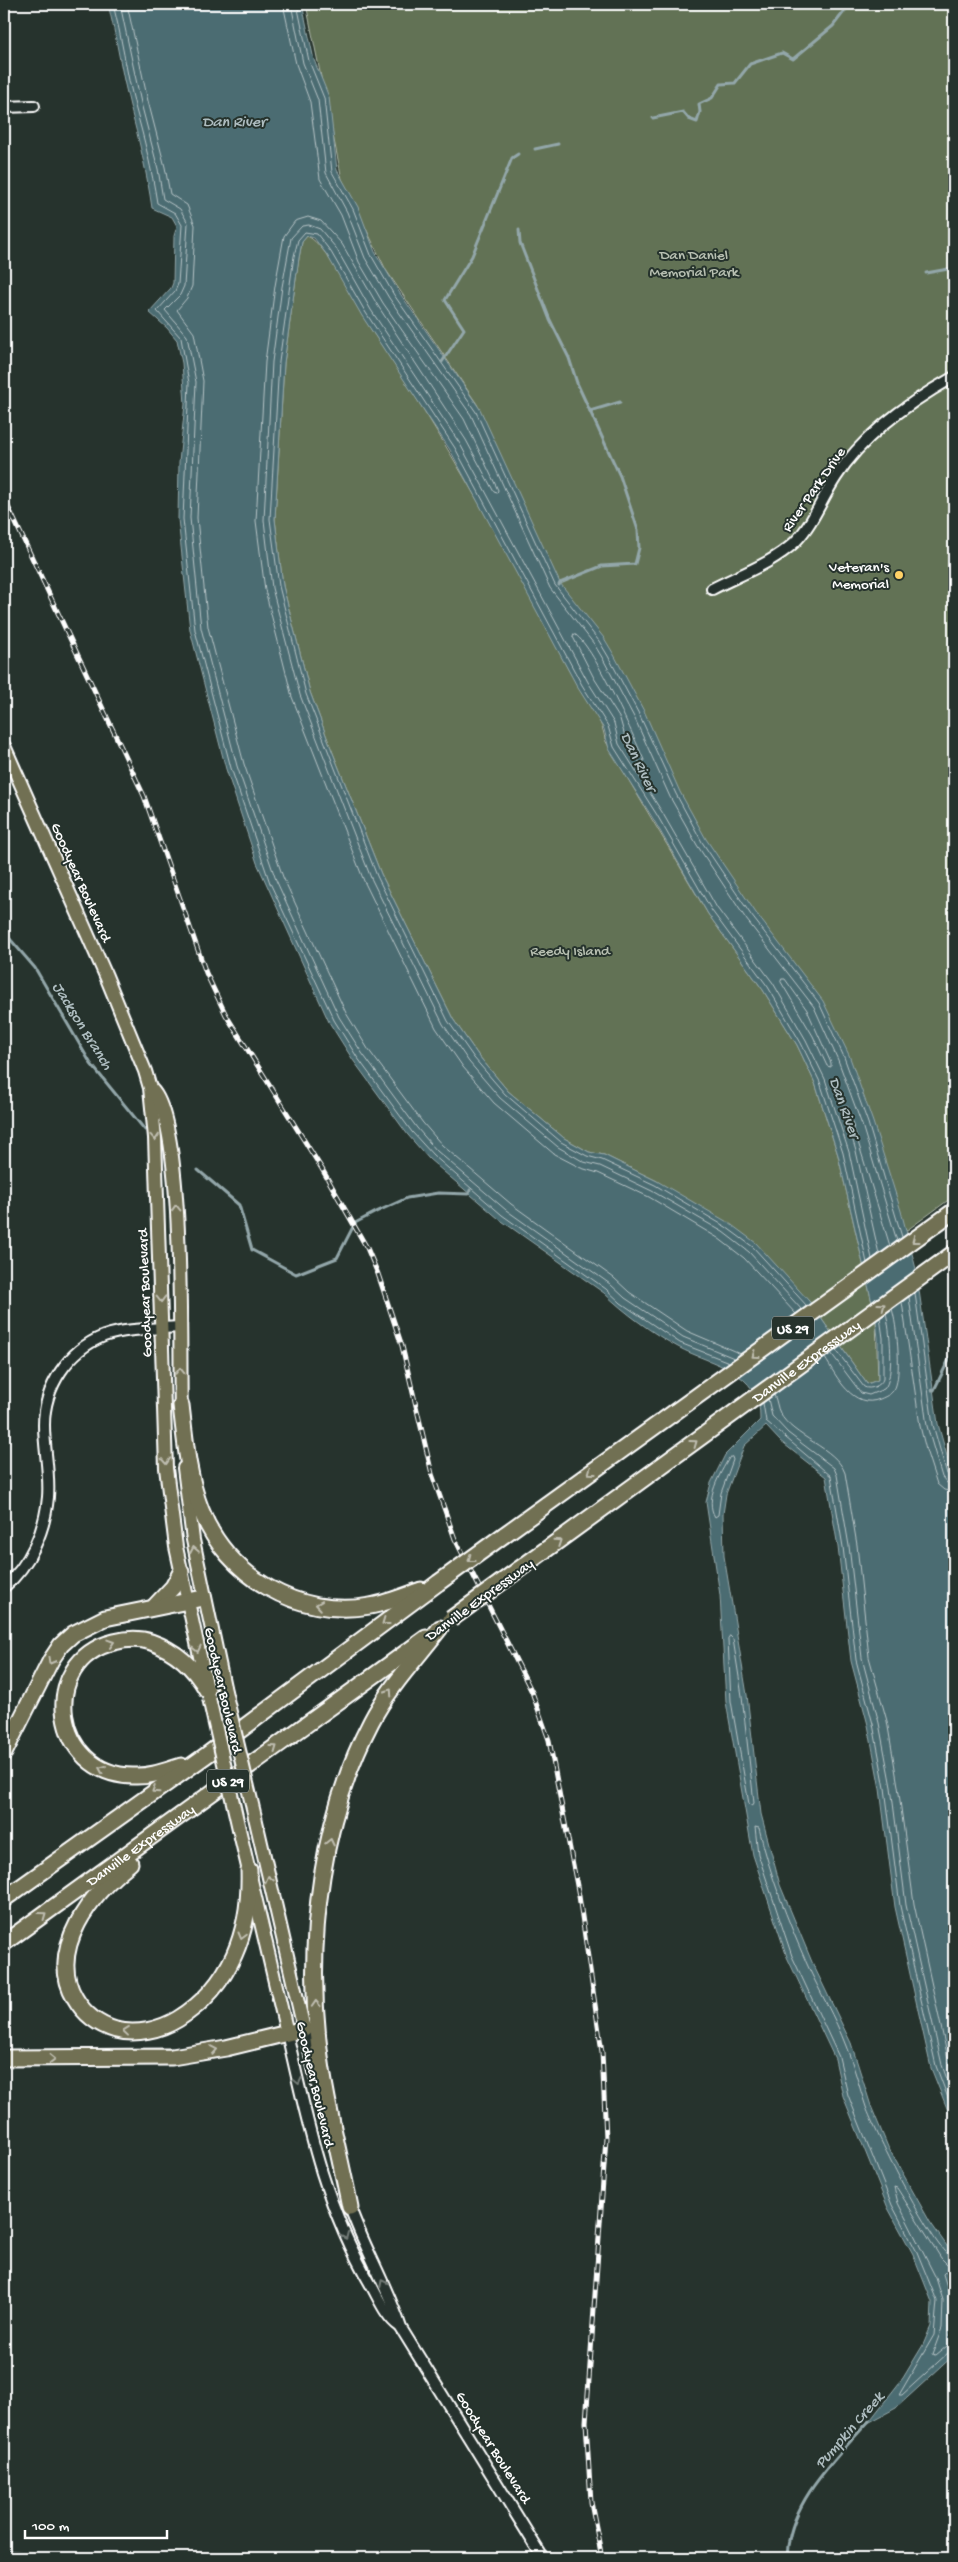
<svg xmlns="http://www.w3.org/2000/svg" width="958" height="2562" viewBox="0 0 958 2562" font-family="'Gochi Hand',sans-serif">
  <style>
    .green { fill: #627255; stroke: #b0b8aa }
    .water { fill: #4b6c72; stroke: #93a7aa; fill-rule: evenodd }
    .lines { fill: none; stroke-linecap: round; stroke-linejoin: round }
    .shore { stroke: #b7c4c7; stroke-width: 1 }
    .stream { stroke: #93a7aa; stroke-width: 3 }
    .minor-casing { stroke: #fff; stroke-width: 14 }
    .major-casing { stroke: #fff; stroke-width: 16 }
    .highway-casing { stroke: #fff; stroke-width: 19 }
    .minor { stroke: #26332d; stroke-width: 10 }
    .major { stroke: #716f52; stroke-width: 12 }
    .highway { stroke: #716f52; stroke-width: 15 }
    .rail-casing { stroke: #fff; stroke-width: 5 }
    .rail { stroke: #26332d; stroke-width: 3; stroke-dasharray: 9; stroke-linecap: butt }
    .major-bridge-casing { stroke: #fff; stroke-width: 16; stroke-linecap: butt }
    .highway-bridge-casing { stroke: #fff; stroke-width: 19; stroke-linecap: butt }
    .major-bridge { stroke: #716f52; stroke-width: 12 }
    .highway-bridge { stroke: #716f52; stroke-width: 15 }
    .oneway { stroke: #bfbeb1 }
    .oneway2 { stroke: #727a76 }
    .poi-dot { fill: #ffd166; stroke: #26332d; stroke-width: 2 }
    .labels { text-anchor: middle; stroke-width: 4; stroke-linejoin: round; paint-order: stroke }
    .shield { fill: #26332d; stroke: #bec2c0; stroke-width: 1 }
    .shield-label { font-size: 14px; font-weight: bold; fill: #fff }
    .park-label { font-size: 15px; fill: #b8c0b2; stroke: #26332d }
    .street-label { font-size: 15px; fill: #fff; stroke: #26332d }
    .poi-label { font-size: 15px; fill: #fff; stroke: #26332d; text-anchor: end }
    .water-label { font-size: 16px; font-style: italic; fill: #aebdc0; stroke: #26332d }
  </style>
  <rect width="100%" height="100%" fill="#26332d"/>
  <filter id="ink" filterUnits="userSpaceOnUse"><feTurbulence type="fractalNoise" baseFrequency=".02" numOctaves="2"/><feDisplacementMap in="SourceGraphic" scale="10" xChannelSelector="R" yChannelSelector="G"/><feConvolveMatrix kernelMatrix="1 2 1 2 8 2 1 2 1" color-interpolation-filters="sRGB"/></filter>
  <g filter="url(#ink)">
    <g class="green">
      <path d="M306,4H954V1196L899,1236L715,861L559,587L477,404L386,270L342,179Z"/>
      <path d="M307,236C327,243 360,313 374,334C447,440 508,553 567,667C578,688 603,717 605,740L708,914L763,990L797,1045L815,1083L838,1155L876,1320L878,1380L867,1384L809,1301L657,1181L604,1155L589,1152L564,1138L508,1091L478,1055L453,1019L381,874L329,743L310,692L283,586L275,519L284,363L299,258L302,242Z"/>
    </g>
    <path class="water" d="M108,4H302L314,60L329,97L337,170L358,207L375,252L399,292L480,409L560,583L604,638L613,653L645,713L680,792L706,839L756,913L823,1001L849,1055L873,1122L901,1211L916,1269L938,1424L954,1481V2126L931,2068L895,1907L880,1789L868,1725L851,1661L838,1547L826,1477L780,1441L766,1426L744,1446L726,1494L723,1514L724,1556L747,1695L761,1814L780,1885L812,1962L851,2043L871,2106L888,2147L930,2222L954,2256V2355L896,2408L868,2423L903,2378L923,2345L931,2326L932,2302L913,2254L888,2208L843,2096L835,2059L787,1957L753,1855L726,1702L720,1595L706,1502L711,1483L725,1455L760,1420C762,1370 711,1365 678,1347C652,1333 625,1313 604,1293L499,1219L429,1159L408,1135L353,1060L329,1022L257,863L226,769L190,630L178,519L179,462L185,404L182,363L177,340L167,328L149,312L171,288L173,283L174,236L177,226L172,217L152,208C147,173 139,140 130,106C121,72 117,38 108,4ZM307,236L314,238L327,255L362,316L450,450L578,688L604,729L609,749L652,817L708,914L763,990L797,1045L815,1083L838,1155L876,1320L878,1338V1380L867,1384L809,1301L756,1243L729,1223L657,1181L604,1155L589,1152L564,1138L508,1091L478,1055L453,1019L381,874L329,743L310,692L283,586L275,519L284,363L299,258L302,242Z"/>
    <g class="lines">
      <g class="shore">
        <path d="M113,4C122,37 126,72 135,106C144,138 152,170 157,203L175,213L182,225L178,284L175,291L157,311L181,338L189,383L183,519L195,630L231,768L270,883L334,1020L357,1057L412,1132L433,1155L502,1215L606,1289L621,1303L680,1343L729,1362"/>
        <path d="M120,4L141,103L158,169L163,199L180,209L188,223L184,286L180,295L165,310L187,336L196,382L190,518L201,628L237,766L276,880L339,1017L362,1053L417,1128L437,1151L506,1210L610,1284L625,1298L683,1337L734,1358"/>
        <path d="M127,4L148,101L165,167L170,194L187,205L195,225L192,286L187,298L177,310L194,333L203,381L197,518L208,627L244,764L283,877L346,1013L368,1049L423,1123L442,1145L511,1204L614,1278L629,1292L687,1331L741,1354"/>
        <path d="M283,4L296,64L310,102L320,179L341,215L359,262L383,303L464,419L498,490L497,493L494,492L466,440L378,306L342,244L321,221L308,217L295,221L284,236L275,286L265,362L256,521L265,590L292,697L364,881L436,1028L463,1067L494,1103L554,1154L581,1168L598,1173L649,1197L718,1238L744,1258L796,1314"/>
        <path d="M291,4L303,63L318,100L326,173L347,212L365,258L389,298L471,415L550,588L594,644L603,659L635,719L670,797L697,845L746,919L814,1007L838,1060L862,1125L897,1241"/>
        <path d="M297,4L309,61L324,98L332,172L353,209L371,255L394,295L476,412L555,585L599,641L608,656L640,716L676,794L702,842L751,915L819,1003L844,1057L868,1123L902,1237"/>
        <path d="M574,634C591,640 635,739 644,760L643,763H640L626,740L620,719L594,678L573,637Z"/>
        <path d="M782,979H785L807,1010L831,1063V1067L827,1066L813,1036L781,982Z"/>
        <path d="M879,1254L856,1151L843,1108L844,1105L847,1106L890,1246"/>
        <path d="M915,1293L933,1425L947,1474L954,1478"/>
        <path d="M909,1297L927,1426L942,1477L947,1483L954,1485"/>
        <path d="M902,1302L920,1426L926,1450L937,1484L944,1490L954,1492"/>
        <path d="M807,1306L753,1247L726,1227L655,1185L602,1160L587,1156L561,1142L505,1094L474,1058L448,1021L377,876L306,694L279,586L270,519L279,362L294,256L298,240L305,232L317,234L331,252L366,313L455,448L582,685L608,726L614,747L657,815L712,911L768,987L801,1043L820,1082L843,1153L867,1263"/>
        <path d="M802,1310L749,1252L723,1232L652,1191L600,1166L584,1162L558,1147L500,1098L469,1062L443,1024L371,878L300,695L272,588L264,520L272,362L282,287L291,238L302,226L309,225L320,229L336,248L371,310L460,444L588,682L614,723L619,744L662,812L717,908L773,983L806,1040L825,1079L849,1152L872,1259"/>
        <path d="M836,1350L864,1387C870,1390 881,1386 883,1379V1338L880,1317"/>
        <path d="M831,1353L861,1393L869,1395L884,1389C895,1378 890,1328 886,1313"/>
        <path d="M825,1358C837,1377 853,1410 880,1399C887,1396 894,1393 896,1385C901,1369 897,1325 892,1309"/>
        <path d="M774,1395C777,1400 777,1408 780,1413C792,1437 836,1447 845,1473L857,1545L869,1657L887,1721L898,1786L914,1904L949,2063L954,2077"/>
        <path d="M768,1399L772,1416L788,1433L834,1468L837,1475L849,1546L862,1658L879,1723L891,1787L906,1905L942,2065L954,2099"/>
        <path d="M763,1403L766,1421L831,1476L843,1547L856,1660L873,1724L885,1788L900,1906L936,2066L954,2114"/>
        <path d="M732,1457L733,1460L721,1493L718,1515L715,1517C704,1499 720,1474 729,1458Z"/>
        <path d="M730,1636L733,1639L742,1696L754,1803L752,1806L749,1804L731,1701L728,1639Z"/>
        <path d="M954,2259C936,2257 874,2129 866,2107C859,2087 854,2065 846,2046C835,2017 819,1991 807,1964C787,1919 770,1875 759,1828L755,1827L758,1854L792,1956L839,2057L848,2095L892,2205L917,2252L937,2301L934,2335L899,2395H902L949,2352L954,2351"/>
        <path d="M954,2265L947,2264L941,2258L897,2188L894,2187L898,2203L936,2278L943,2300L942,2328L932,2355L935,2356L947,2346L954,2344"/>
        <path d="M954,2273L945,2272L943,2274L951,2300L949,2335L954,2337"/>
      </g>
      <g class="stream">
        <path d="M653,118L683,112L689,119L697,122L700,112L699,104L712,98L721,84L735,83L750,64L782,53L793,59L833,26L850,4"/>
        <path d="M535,149L558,144"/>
        <path d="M519,230L520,243L550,320L569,358L577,383L620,476L638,530L639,548L635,564L602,566L560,583L559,585"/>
        <path d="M926,273L954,268"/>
        <path d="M442,362L464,329L445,300L472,256L512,158L518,154"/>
        <path d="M590,411L620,402"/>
        <path d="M4,932L35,968L91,1064L145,1130"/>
        <path d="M198,1170L239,1205L252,1250L296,1274L337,1258L355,1223L376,1212L407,1198L438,1193L469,1194L470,1190"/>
        <path d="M932,1390H934L954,1349"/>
        <path d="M4,2551L38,2554L55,2558"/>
        <path d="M787,2558C788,2503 834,2460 869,2421"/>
      </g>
      <g class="minor-casing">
        <g id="minor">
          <path d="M4,107L34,106"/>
          <path d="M712,589C739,575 773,563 795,542C813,524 822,498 836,477C863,435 911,401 954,377"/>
          <path d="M4,1587C30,1565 45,1531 48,1497C50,1473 44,1449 44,1425C44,1387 68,1350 104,1336C127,1328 155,1329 179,1327"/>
          <path d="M304,2029L319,2094"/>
          <path d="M287,2033C308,2125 323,2203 371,2285C379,2299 386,2317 399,2326"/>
          <path d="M348,2202C363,2246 387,2285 401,2328L543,2558"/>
        </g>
      </g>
      <g class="major-casing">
        <g id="major">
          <path d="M4,746L106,976L145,1071L150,1088L155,1138L166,1468L176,1547L206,1684"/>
          <path d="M152,1090C186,1123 179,1356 181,1413"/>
          <path d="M184,1468L193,1540L224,1687"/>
          <path d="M255,1817L304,2029"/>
          <path d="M239,1829L287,2033"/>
        </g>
      </g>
      <g class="highway-casing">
        <g id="highway">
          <path d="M181,1405C185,1439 188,1477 201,1510C226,1576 299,1619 370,1606C387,1603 404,1596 421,1590"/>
          <path d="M504,1535L954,1211"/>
          <path id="s1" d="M518,1570L954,1253"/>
          <path d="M155,1606L173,1587L181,1572"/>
          <path d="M4,1753L51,1660L61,1645L73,1634L105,1618L203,1598"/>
          <path d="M181,1766C165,1771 150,1777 133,1776C53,1775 37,1661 114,1642C126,1639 139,1638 151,1642C177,1651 194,1667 207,1690"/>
          <path d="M130,1863C93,1892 46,1949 75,1998C84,2014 99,2025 116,2030C136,2035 160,2030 178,2019C231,1986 251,1931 249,1870"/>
          <path d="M4,1899L208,1754L438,1583"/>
          <path id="s2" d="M4,1943L426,1638"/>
          <path d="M4,2058L172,2057L226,2048L304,2029"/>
          <path d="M350,2207C339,2152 324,2096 318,2040C307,1935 322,1816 371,1722C389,1687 416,1659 440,1628"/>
        </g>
      </g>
      <use href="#minor" class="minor"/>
      <use href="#major" class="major"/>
      <use href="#highway" class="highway"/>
      <g class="rail-casing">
        <path id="rail" d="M4,498L144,796L206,973L226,1015L322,1169L367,1248L378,1274L402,1346L432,1474L455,1539L532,1692L549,1740L579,1896L602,2052L606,2138L586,2422L591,2502L602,2558"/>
      </g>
      <use href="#rail" class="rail"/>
      <g class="major-bridge-casing">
        <g id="major-bridge">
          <path d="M224,1687L255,1817"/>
          <path d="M209,1698L239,1829"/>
        </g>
      </g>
      <g class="highway-bridge-casing">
        <g id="highway-bridge">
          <path d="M438,1583L504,1535"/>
          <path d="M451,1619L518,1570"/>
        </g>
      </g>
      <use href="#major-bridge" class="major-bridge"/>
      <use href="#highway-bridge" class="highway-bridge"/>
    </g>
    <defs><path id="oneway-chevron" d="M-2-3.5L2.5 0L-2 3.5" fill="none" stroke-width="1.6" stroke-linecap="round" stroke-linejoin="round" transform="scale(1.25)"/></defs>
    <g class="oneway">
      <use href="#oneway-chevron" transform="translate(155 1137) rotate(86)"/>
      <use href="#oneway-chevron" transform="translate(176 1208) rotate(-91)"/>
      <use href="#oneway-chevron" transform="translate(915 1240) rotate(143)"/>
      <use href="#oneway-chevron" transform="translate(161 1299) rotate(89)"/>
      <use href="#oneway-chevron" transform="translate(882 1306) rotate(-36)"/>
      <use href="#oneway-chevron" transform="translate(755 1355) rotate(144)"/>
      <use href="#oneway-chevron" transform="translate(180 1371) rotate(-91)"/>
      <use href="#oneway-chevron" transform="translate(694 1443) rotate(-36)"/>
      <use href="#oneway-chevron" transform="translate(166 1461) rotate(87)"/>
      <use href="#oneway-chevron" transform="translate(591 1472) rotate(144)"/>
      <use href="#oneway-chevron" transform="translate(558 1542) rotate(-34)"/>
      <use href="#oneway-chevron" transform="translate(194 1550) rotate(-101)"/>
      <use href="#oneway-chevron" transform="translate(471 1559) rotate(143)"/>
      <use href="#oneway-chevron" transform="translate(319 1605) rotate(-171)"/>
      <use href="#oneway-chevron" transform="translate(385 1622) rotate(144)"/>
      <use href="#oneway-chevron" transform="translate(111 1643) rotate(-18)"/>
      <use href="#oneway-chevron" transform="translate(197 1649) rotate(77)"/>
      <use href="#oneway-chevron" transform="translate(51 1661) rotate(120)"/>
      <use href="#oneway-chevron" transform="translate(389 1692) rotate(-56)"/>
      <use href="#oneway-chevron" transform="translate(274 1748) rotate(-36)"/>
      <use href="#oneway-chevron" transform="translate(102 1769) rotate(-157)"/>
      <use href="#oneway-chevron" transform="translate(155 1790) rotate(147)"/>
      <use href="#oneway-chevron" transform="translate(330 1842) rotate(-77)"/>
      <use href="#oneway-chevron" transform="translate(269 1879) rotate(-103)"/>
      <use href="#oneway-chevron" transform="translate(43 1915) rotate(-36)"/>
      <use href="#oneway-chevron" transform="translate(242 1936) rotate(105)"/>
      <use href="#oneway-chevron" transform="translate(316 2004) rotate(-93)"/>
      <use href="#oneway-chevron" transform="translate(126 2031) rotate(-174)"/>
      <use href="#oneway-chevron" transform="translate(214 2050) rotate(-11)"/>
      <use href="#oneway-chevron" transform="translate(52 2059) rotate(1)"/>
    </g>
    <g class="oneway2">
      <use href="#oneway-chevron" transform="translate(298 2081) rotate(77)"/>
      <use href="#oneway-chevron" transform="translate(345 2236) rotate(66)"/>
      <use href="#oneway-chevron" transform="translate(383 2283) rotate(-117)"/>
    </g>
  </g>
  <circle class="poi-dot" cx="899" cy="575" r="5"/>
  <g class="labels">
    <g class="shield">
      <rect x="772" y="1316.5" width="42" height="23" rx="4"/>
      <rect x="207" y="1769.5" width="42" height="23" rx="4"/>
    </g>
    <g class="shield-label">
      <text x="793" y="1333">US 29</text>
      <text x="228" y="1786">US 29</text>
    </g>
    <g class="park-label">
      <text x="694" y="259">Dan Daniel<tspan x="694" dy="17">Memorial Park</tspan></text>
      <text x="570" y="955">Reedy Island</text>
    </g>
    <g class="street-label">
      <text transform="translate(813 489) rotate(-55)" y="5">River Park Drive</text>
      <text transform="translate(82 882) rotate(66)" y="5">Goodyear Boulevard</text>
      <text transform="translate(144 1293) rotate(-92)" y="5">Goodyear Boulevard</text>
      <text dy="5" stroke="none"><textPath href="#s1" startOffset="356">Danville Expressway</textPath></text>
      <text transform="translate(479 1599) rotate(-36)" y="5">Danville Expressway</text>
      <text transform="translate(224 1690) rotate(77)" y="5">Goodyear Boulevard</text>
      <text dy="5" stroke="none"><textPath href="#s2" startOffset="168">Danville Expressway</textPath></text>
      <text transform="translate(316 2084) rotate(77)" y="5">Goodyear Boulevard</text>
      <text transform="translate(494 2447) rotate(58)" y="5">Goodyear Boulevard</text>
    </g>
    <g class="poi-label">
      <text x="889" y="571">Veteran's<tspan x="889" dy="17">Memorial</tspan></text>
    </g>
    <g class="water-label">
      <text x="234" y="126">Dan River</text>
      <text transform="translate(640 761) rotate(64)" y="6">Dan River</text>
      <text transform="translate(84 1025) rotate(58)" y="6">Jackson Branch</text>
      <text transform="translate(846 1107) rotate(70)" y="6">Dan River</text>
      <text transform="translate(848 2429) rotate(-49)" y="6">Pumpkin Creek</text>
    </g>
  </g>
  <rect width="958" height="2562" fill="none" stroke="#26332d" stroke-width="20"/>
  <rect x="10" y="10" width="938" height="2542" fill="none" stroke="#fff" stroke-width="2" filter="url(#ink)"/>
  <path d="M25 2530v8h142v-8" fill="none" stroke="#ffffff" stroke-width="2.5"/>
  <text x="32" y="2530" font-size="15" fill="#ffffff" stroke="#26332d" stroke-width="4" paint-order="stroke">100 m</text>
</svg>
